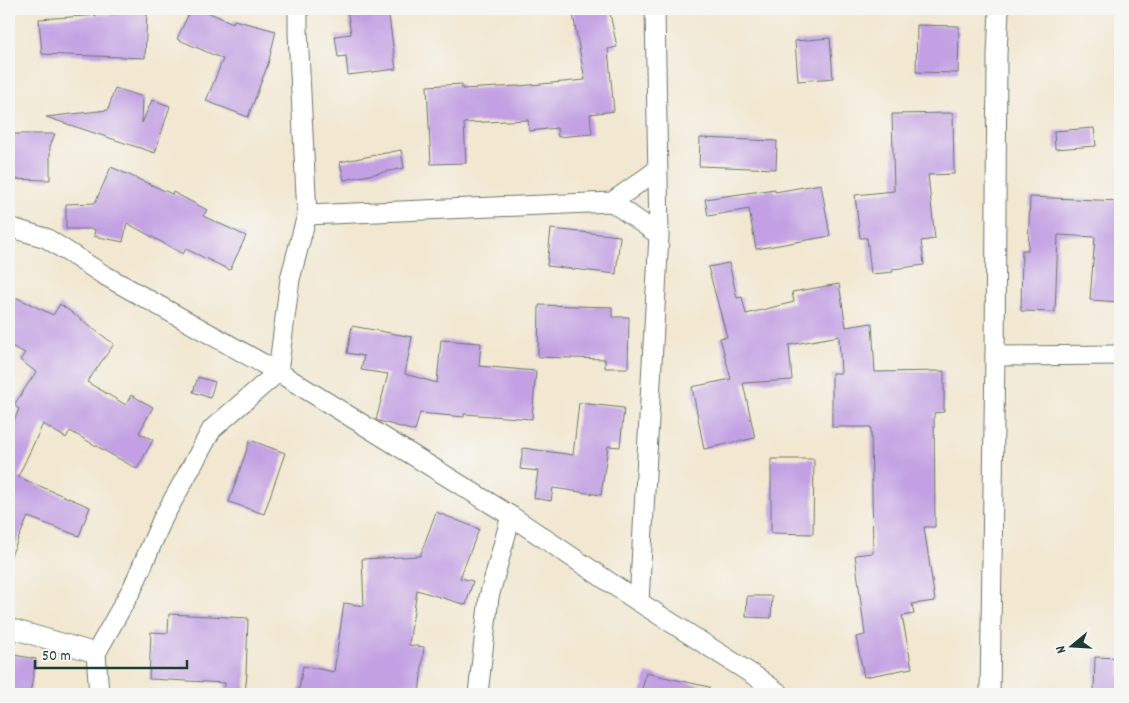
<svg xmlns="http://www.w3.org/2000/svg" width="1129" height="703" viewBox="0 0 1129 703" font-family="Dekko,sans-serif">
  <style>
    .building { fill: #c2a0e3 }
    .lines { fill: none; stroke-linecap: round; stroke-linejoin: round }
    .minor-casing { stroke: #69786b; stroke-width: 21 }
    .minor { stroke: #fff; stroke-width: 19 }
  </style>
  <rect width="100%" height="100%" fill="#f6f6f2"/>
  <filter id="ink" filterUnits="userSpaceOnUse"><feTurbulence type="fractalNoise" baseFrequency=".02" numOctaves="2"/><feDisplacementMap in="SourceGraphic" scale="10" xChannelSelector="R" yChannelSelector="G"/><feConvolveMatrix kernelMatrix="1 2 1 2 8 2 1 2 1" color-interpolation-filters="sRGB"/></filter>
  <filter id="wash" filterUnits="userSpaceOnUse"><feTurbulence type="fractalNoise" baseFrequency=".0096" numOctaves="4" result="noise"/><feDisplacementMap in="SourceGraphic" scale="20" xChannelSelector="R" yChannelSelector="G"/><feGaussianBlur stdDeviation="1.12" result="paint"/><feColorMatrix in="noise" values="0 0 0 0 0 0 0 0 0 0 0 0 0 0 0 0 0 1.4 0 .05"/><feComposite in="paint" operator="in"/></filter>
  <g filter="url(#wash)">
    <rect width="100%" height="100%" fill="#f2e7d0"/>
    <g id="blocks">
      <g class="building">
        <path d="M116,9L147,11L145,58L42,54L39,19L116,14Z"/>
        <path d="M191,9H200L233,23L234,20L276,31L268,64L248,117L206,101L223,59L177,39Z"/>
        <path d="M347,9H388L396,69L348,75L346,56L338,57L335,36L351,34Z"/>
        <path d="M572,9H609L617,47L608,49L614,111L590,114L592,134L558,137L557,128L529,131L528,120L464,123L466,163L431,164L427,86L462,84V89L519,86L585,80Z"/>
        <path d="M917,25L959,26L958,73L916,72Z"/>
        <path d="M830,38L833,78L798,81L795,41Z"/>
        <path d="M115,88L143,97L142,123L152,100L170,106L155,153L46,117L108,110Z"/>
        <path d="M953,113L954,174L928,175L935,239L921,241L924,265L893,269V272L871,274L867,238H860L855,195L894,191L892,114Z"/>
        <path d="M1094,128L1096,146L1055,149L1054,131Z"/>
        <path d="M9,134H55L50,146V180L9,179Z"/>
        <path d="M700,138L777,141L776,169L699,166Z"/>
        <path d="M401,150L404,168L344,180L340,162Z"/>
        <path d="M111,167L172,194L173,192L207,210L203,216L246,236L230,270L186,249L183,254L127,223L123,242L94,236L95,229H66V204L95,203Z"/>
        <path d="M821,184L830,236L756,249L749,209L708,216L705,199L775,189V192Z"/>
        <path d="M1030,197L1120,201L1117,255H1120V302L1090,300L1095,237L1058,235L1055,312L1021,311L1022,250H1028Z"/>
        <path d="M551,229L620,236L616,274L547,266Z"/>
        <path d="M729,263L737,298L742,297L746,314L794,302L792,292L839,284L846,327L872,323L875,372L944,371V412L934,413L935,527H924L935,601L912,604L914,614L902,616L912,668L864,677L856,637L865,635L855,555L873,553L871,427H832V373H841L839,336L789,345L792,380L743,383L755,438L704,449L692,387L731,379L720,338L727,337L708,267Z"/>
        <path d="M9,294L53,315L60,304L114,344L87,382L126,405L131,395L153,407L139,433L153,440L137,469L70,431L66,438L43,424L18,477L90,507L79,536L28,517L9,560V432L19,409L14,405L36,372L20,360L25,353L9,345Z"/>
        <path d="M539,305L612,307V317H629L628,368H605V359L538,357Z"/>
        <path d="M352,326L412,337L405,374L437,383L441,340L481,343L479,366L536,371L532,419L464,414V417L420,413L415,431L379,421L376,420L388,374L361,370L364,356L347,353Z"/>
        <path d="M198,377L215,382L210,398L193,392Z"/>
        <path d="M579,403L624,408L620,447L608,446L601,495L553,488L551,501L534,498L538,471L520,469L523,448L573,455Z"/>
        <path d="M250,440L285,453L264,514L229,502Z"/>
        <path d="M771,459H814L813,534L771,533Z"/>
        <path d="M436,512L479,529L460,578L473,581L466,605L417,590L409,645L424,647L419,694H298L303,666L334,672L344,603L364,606L362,559L420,556Z"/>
        <path d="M747,596H772L771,618L746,617Z"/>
        <path d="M169,614L248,618L246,674H247L245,694L224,691L225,683L149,679L151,632L168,633Z"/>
        <path d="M9,654L36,659L30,694H9Z"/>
        <path d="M1095,657L1120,658V691H1094Z"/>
        <path d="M646,673L709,687V694H641Z"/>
      </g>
    </g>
  </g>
  <g filter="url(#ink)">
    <use href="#blocks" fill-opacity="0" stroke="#69786b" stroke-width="1"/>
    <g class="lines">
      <g class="minor-casing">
        <g id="minor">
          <path d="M612,202L659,235"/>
          <path d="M307,215L612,202L657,170"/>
          <path d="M9,227L46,238L104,275L278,372L511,516L639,602L758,678L780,694"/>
          <path d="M995,356L1120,355"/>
          <path d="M639,602L659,235L655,9"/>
          <path d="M9,628L96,653"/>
          <path d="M99,694L96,653L133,587L163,518L193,464L212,429L278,372L290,279L307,215L298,32V9"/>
          <path d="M478,694L489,597L511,516"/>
          <path d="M990,694L995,356L997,55L999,9"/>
        </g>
      </g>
      <use href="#minor" class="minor"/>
    </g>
  </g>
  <rect width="1129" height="703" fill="none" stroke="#f6f6f2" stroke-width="30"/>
  <g transform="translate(1072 646) rotate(252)" stroke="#f6f6f2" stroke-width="4" paint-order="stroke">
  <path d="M0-4L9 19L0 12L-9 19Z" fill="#1f3d34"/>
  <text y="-8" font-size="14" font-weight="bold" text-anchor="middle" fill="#1f3d34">N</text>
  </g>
  <path d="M35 660v8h152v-8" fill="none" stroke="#1f3d34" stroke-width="2.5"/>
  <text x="42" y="660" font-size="15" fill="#1f3d34" stroke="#f6f6f2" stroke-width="4" paint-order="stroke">50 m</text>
</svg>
